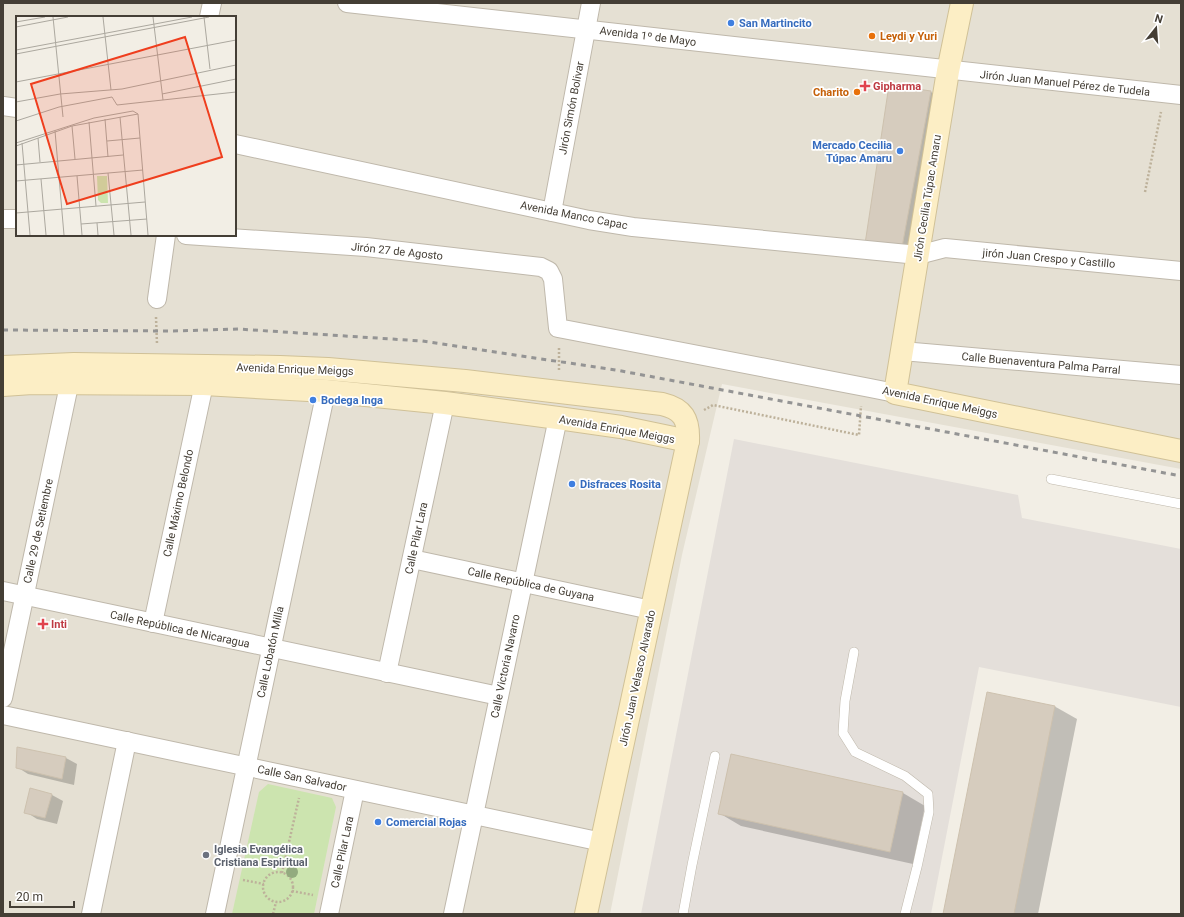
<svg xmlns="http://www.w3.org/2000/svg" width="1184" height="917" viewBox="0 0 1184 917" font-family="Roboto,sans-serif">
  <style>
    .residential { fill: #e5e0d3; fill-rule: evenodd }
    .industrial { fill: #e4dfda }
    .green { fill: #cce4af }
    .shadow { fill: #0003 }
    .building { fill: #d6ccbe; stroke: #cdc1ae }
    .lines { fill: none; stroke-linecap: round; stroke-linejoin: round }
    .lane-casing { stroke: #bfb8ab; stroke-width: 10 }
    .street-casing { stroke: #bfb8ab; stroke-width: 20 }
    .secondary-casing { stroke: #d0c197; stroke-width: 24 }
    .path { stroke: #bdb19a; stroke-width: 2.5; stroke-dasharray: 2 2; stroke-linecap: butt }
    .lane { stroke: #fff; stroke-width: 9 }
    .street { stroke: #fff; stroke-width: 18 }
    .secondary { stroke: #fceec5; stroke-width: 22 }
    .rail { stroke: #949494; stroke-width: 3; stroke-dasharray: 5 5; stroke-linecap: butt }
    .tree { fill: #93aa7f }
    .shop-dot { fill: #3f7fe0; stroke: #fff; stroke-width: 1.5 }
    .food-dot { fill: #e8710a; stroke: #fff; stroke-width: 1.5 }
    .health-dot { fill: #e0444e; stroke: #fff; stroke-width: 1.5 }
    .worship-dot { fill: #6b7280; stroke: #fff; stroke-width: 1.5 }
    .labels { text-anchor: middle; stroke-width: 3.5; stroke-linejoin: round; paint-order: stroke }
    .shop-label { font-size: 11px; font-weight: bold; fill: #366cbe; stroke: #fff; text-anchor: start }
    .street-label { font-size: 11px; fill: #443e35; stroke: #fff }
    .food-label { font-size: 11px; font-weight: bold; fill: #c56008; stroke: #fff; text-anchor: start }
    .health-label { font-size: 11px; font-weight: bold; fill: #be3a42; stroke: #fff; text-anchor: start }
    .worship-label { font-size: 11px; font-weight: bold; fill: #5b616d; stroke: #fff; text-anchor: start }
    .inset-road { fill: none; stroke: #aca89f; stroke-width: 1 }
    .view { fill: #ef3e1e; fill-opacity: 0.15; stroke: #ef3e1e; stroke-width: 2 }
    .inset-edge { fill: none; stroke: #443e35; stroke-width: 2 }
  </style>
  <rect width="100%" height="100%" fill="#f2eee5"/>
  <path class="residential" d="M3,3H1181V469L722,384L682,555L610,914H3ZM17,17H235V235H17Z"/>
  <path class="industrial" d="M734,439L1018,495L1022,518L1181,549V707L979,667L931,914H641Z"/>
  <path class="green" d="M268,784L332,798L336,807L314,914H232L259,792Z"/>
  <g class="shadow">
    <path d="M890,86L931,92L953,105L924,260L888,257Z"/>
    <path d="M1054,706L1077,719L1038,914H944Z"/>
    <path d="M731,755L903,793L925,806L913,864L741,826L719,813Z"/>
    <path d="M66,758L77,764L74,785L28,774L17,767Z"/>
    <path d="M52,795L63,801L57,824L37,819L26,812Z"/>
  </g>
  <g class="building">
    <path d="M889,85L931,91L902,247L865,244Z"/>
    <path d="M987,692L1055,706L1014,914H943Z"/>
    <path d="M17,747L66,757L62,779L16,768Z"/>
    <path d="M731,754L903,792L890,852L718,814Z"/>
    <path d="M30,788L52,794L45,818L24,813Z"/>
  </g>
  <g class="lines">
    <g class="lane-casing">
      <g id="lane">
        <path d="M1051,479L1181,504"/>
        <path d="M854,652L845,701L843,733L855,752L905,776L928,794L929,812L917,867L905,914"/>
        <path d="M683,914L692,865L715,756"/>
      </g>
    </g>
    <g class="street-casing">
      <g id="street">
        <path d="M347,3C625,33 903,66 1181,95"/>
        <path d="M209,17L212,3"/>
        <path d="M3,106L17,108"/>
        <path d="M235,144L552,212L589,220L633,227L918,255L945,248L1181,271"/>
        <path d="M552,212L591,3"/>
        <path d="M3,219H17"/>
        <path d="M186,235L366,247L541,267L549,271L553,279L558,328L870,388L895,393"/>
        <path d="M157,299L166,235"/>
        <path d="M902,351L1181,375"/>
        <path d="M412,559L651,610"/>
        <path d="M3,591L499,696"/>
        <path d="M153,623L204,384"/>
        <path d="M387,673L445,403"/>
        <path d="M3,698L72,371"/>
        <path d="M3,715L602,842"/>
        <path d="M91,914L127,741"/>
        <path d="M215,914L326,391"/>
        <path d="M329,914L355,790"/>
        <path d="M453,914L558,418"/>
      </g>
    </g>
    <g class="secondary-casing">
      <g id="secondary">
        <path d="M962,3L948,71L895,393L1181,451"/>
        <path d="M3,367L74,364L280,367L328,369L465,381L662,404C683,409 689,419 688,441L586,914"/>
        <path d="M3,385L32,383L204,384L326,391L445,403L558,418L621,427L688,441"/>
      </g>
    </g>
    <g class="path">
      <path d="M1145,192L1161,112"/>
      <path d="M156,317L157,344"/>
      <path d="M559,348V371"/>
      <path d="M704,410L713,405L859,435L861,406"/>
      <circle cx="278" cy="887" r="15"/>
      <path d="M282,873L299,798"/>
      <path d="M243,880L264,884"/>
      <path d="M292,891L313,895"/>
      <path d="M273,914L276,902"/>
    </g>
    <use href="#lane" class="lane"/>
    <use href="#street" class="street"/>
    <use href="#secondary" class="secondary"/>
    <path class="rail" d="M3,330L173,331L238,329L422,341L501,353L616,370L1181,476"/>
  </g>
  <circle class="tree" cx="292" cy="872" r="6"/>
  <g class="shop-dot">
    <circle cx="731" cy="23" r="4"/>
    <circle cx="900" cy="151" r="4"/>
    <circle cx="313" cy="400" r="4"/>
    <circle cx="572" cy="484" r="4"/>
    <circle cx="378" cy="822" r="4"/>
  </g>
  <g class="food-dot">
    <circle cx="872" cy="36" r="4"/>
    <circle cx="857" cy="92" r="4"/>
  </g>
  <g class="health-dot">
    <path d="M863 80h4v4h4v4h-4v4h-4v-4h-4v-4h4z"/>
    <path d="M41 618h4v4h4v4h-4v4h-4v-4h-4v-4h4z"/>
  </g>
  <circle class="worship-dot" cx="206" cy="855" r="4"/>
  <g class="labels">
    <g class="shop-label">
      <text x="739" y="27">San Martincito</text>
      <text x="892" y="149" text-anchor="end">Mercado Cecilia<tspan x="892" dy="13">Túpac Amaru</tspan></text>
      <text x="321" y="404">Bodega Inga</text>
      <text x="580" y="488">Disfraces Rosita</text>
      <text x="386" y="826">Comercial Rojas</text>
    </g>
    <g class="street-label">
      <text transform="translate(648 36) rotate(7)" y="4">Avenida 1º de Mayo</text>
      <text transform="translate(1065 83) rotate(6)" y="4">Jirón Juan Manuel Pérez de Tudela</text>
      <text transform="translate(571 108) rotate(-79)" y="4">Jirón Simón Bolivar</text>
      <text transform="translate(927 198) rotate(-81)" y="4">Jirón Cecilia Túpac Amaru</text>
      <text transform="translate(574 215) rotate(11)" y="4">Avenida Manco Capac</text>
      <text transform="translate(397 251) rotate(6)" y="4">Jirón 27 de Agosto</text>
      <text transform="translate(1049 258) rotate(5)" y="4">jirón Juan Crespo y Castillo</text>
      <text transform="translate(1041 363) rotate(5)" y="4">Calle Buenaventura Palma Parral</text>
      <text transform="translate(295 369) rotate(2)" y="4">Avenida Enrique Meiggs</text>
      <text transform="translate(940 402) rotate(12)" y="4">Avenida Enrique Meiggs</text>
      <text transform="translate(617 429) rotate(10)" y="4">Avenida Enrique Meiggs</text>
      <text transform="translate(178 503) rotate(-78)" y="4">Calle Máximo Belondo</text>
      <text transform="translate(38 531) rotate(-78)" y="4">Calle 29 de Setiembre</text>
      <text transform="translate(416 538) rotate(-78)" y="4">Calle Pilar Lara</text>
      <text transform="translate(531 584) rotate(12)" y="4">Calle República de Guyana</text>
      <text transform="translate(180 629) rotate(12)" y="4">Calle República de Nicaragua</text>
      <text transform="translate(270 652) rotate(-78)" y="4">Calle Lobatón Milla</text>
      <text transform="translate(505 666) rotate(-78)" y="4">Calle Victoria Navarro</text>
      <text transform="translate(637 678) rotate(-78)" y="4">Jirón Juan Velasco Alvarado</text>
      <text transform="translate(302 778) rotate(12)" y="4">Calle San Salvador</text>
      <text transform="translate(342 852) rotate(-78)" y="4">Calle Pilar Lara</text>
    </g>
    <g class="food-label">
      <text x="880" y="40">Leydi y Yuri</text>
      <text x="849" y="96" text-anchor="end">Charito</text>
    </g>
    <g class="health-label">
      <text x="873" y="90">Gipharma</text>
      <text x="51" y="628">Inti</text>
    </g>
    <g class="worship-label">
      <text x="214" y="853">Iglesia Evangélica<tspan x="214" dy="13">Cristiana Espiritual</tspan></text>
    </g>
  </g>
  <g transform="translate(16 16)">
    <rect width="220" height="220" fill="#f2eee5"/>
    <path d="M81,160H91L92,187H85L82,184Z" fill="#cce4af"/>
    <path class="inset-road" d="M37,1L47,101M87,1L95,74M137,1L147,84M188,1L194,53M0,6L29,1M0,11L52,1M0,34L176,1M0,38L193,1M0,66L220,24M146,78L220,63M0,86L44,78L106,73L220,49M122,98L132,219M104,101L115,219M89,103L92,141M0,105L43,91L96,81L101,89L220,76M73,106L80,190M56,110L59,143M39,115L48,219M22,122L24,146M91,125L124,122M0,127L78,102L117,95L122,98M6,127L14,219M0,130L56,110L122,98M0,149L107,139M92,157L98,219M61,160L66,219M25,163L30,219M0,165L127,154M0,197L129,186M81,207L82,219M65,208L131,203"/>
    <path class="view" d="M169,21L206,141L51,188L15,68Z"/>
    <rect width="220" height="220" class="inset-edge"/>
  </g>
  <rect width="1184" height="917" fill="none" stroke="#443e35" stroke-width="8"/>
  <g transform="translate(1156 28) rotate(17)" stroke="#ffffff" stroke-width="3" paint-order="stroke">
  <path d="M0-3L7 15L0 10L-7 15Z" fill="#443e35"/>
  <text y="-6" font-size="11" font-weight="bold" text-anchor="middle" fill="#443e35">N</text>
  </g>
  <path d="M10 901v6h64v-6" fill="none" stroke="#443e35" stroke-width="2"/>
  <text x="16" y="901" font-size="12" fill="#443e35" stroke="#ffffff" stroke-width="3" paint-order="stroke">20 m</text>
</svg>
